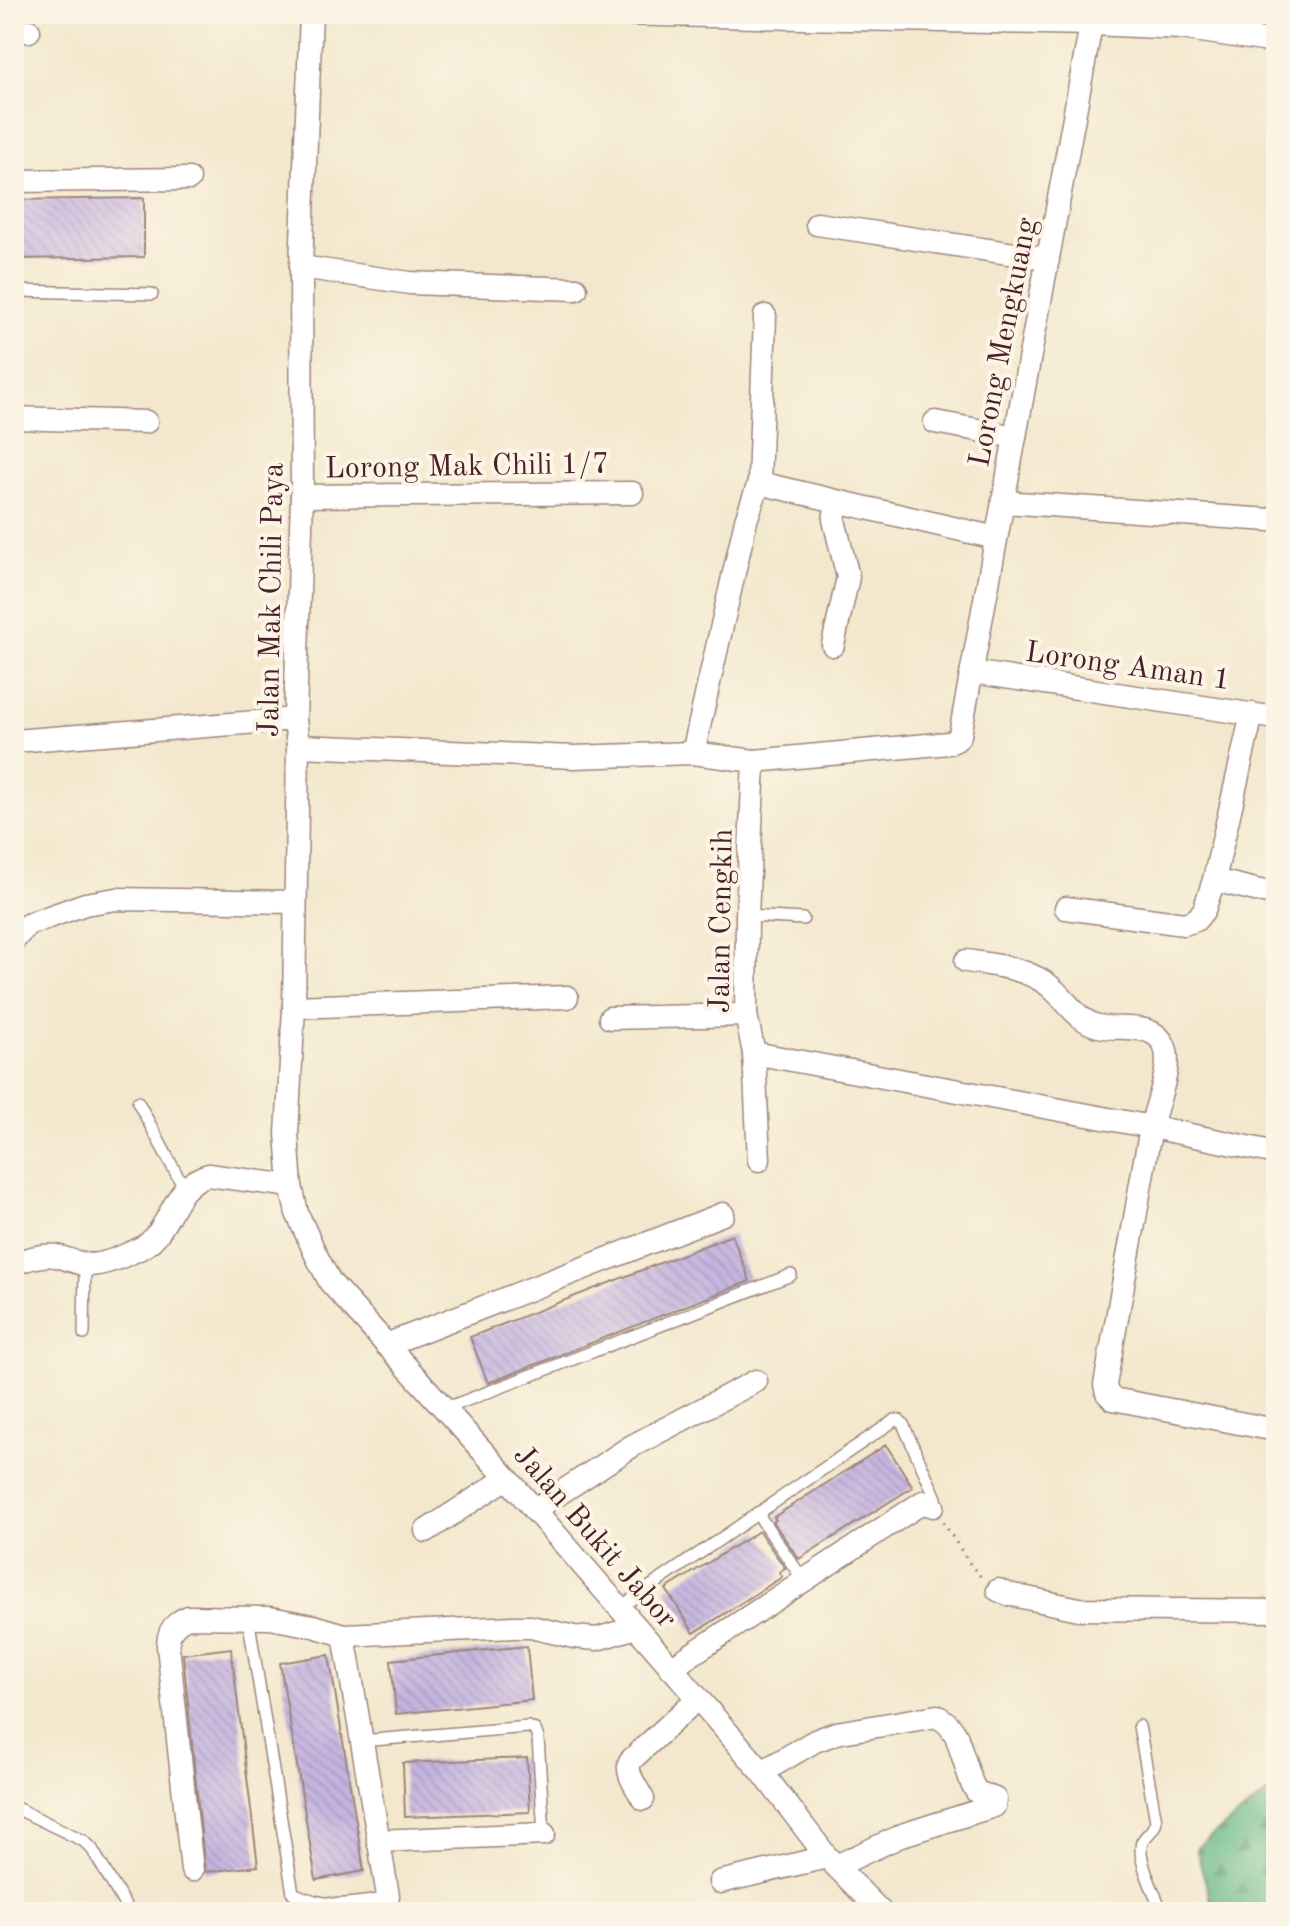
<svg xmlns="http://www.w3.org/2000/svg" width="1290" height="1926" viewBox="0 0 1290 1926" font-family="'Old Standard TT',serif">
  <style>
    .forest { fill: url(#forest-firs); stroke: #596c58; stroke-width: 2 }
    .building { fill: url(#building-back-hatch) }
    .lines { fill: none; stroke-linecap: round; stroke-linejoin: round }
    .lane-casing { stroke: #9e847c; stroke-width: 14 }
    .street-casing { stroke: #9e847c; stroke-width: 25 }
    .path { stroke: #9e847c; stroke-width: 3; stroke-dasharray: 2 6; stroke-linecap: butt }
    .lane { stroke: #fff; stroke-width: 11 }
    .street { stroke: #fff; stroke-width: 22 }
    .labels { text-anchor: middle; stroke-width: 8; stroke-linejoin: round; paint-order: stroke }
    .street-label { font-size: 30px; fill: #4a1f2b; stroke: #fcf5e5 }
  </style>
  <defs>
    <pattern id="forest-firs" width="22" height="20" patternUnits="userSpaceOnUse" patternTransform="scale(2)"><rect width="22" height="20" fill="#68b986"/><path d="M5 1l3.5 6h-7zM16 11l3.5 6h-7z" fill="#58966e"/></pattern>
    <pattern id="building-back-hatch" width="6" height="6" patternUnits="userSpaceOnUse" patternTransform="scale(2)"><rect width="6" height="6" fill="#c5b4df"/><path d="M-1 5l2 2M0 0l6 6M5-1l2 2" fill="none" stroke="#ab9ac0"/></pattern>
  </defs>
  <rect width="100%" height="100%" fill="#fcf5e5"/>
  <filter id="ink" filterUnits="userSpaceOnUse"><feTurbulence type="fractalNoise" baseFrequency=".0125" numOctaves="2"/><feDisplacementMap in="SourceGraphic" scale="16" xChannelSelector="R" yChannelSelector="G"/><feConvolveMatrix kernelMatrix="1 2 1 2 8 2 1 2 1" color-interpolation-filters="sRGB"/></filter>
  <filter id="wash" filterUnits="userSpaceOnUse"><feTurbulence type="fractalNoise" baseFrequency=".006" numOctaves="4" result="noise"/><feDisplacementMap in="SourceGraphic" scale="32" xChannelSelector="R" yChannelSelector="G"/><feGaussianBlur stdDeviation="1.8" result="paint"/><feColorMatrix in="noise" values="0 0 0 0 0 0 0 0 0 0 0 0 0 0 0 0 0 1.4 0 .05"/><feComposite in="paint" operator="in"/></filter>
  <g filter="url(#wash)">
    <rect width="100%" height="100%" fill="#f3e8cd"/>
    <path class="forest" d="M1276,1787V1912H1214L1196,1848Z"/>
    <g id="blocks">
      <g class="building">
        <path d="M144,198V257L14,259V200Z"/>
        <path d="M732,1235L750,1281L488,1383L470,1337Z"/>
        <path d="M886,1445L913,1487L799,1559L773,1522L776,1520L774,1517Z"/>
        <path d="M759,1531L785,1568L779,1572L782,1577L694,1633L666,1589Z"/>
        <path d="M527,1646L532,1700L396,1714L391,1660Z"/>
        <path d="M231,1648L258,1866L205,1872L183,1654Z"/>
        <path d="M329,1655L364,1871L316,1880L280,1663Z"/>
        <path d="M527,1758L530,1812L405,1817L403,1763Z"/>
      </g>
    </g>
  </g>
  <g filter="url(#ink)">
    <use href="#blocks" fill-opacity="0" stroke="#9e847c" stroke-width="2"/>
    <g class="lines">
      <g class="lane-casing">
        <g id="lane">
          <path d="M14,291L152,294"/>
          <path d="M747,916L803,919"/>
          <path d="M138,1102L184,1188"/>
          <path d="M84,1334L85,1265"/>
          <path d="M444,1409L791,1275"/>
          <path d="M757,1513L804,1581"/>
          <path d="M619,1608L895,1420H899L903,1424L936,1498L933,1506"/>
          <path d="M248,1617L293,1893C328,1909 347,1905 384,1899L388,1896"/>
          <path d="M1139,1726L1156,1821C1154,1832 1146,1834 1142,1842C1136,1858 1156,1896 1162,1912"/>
          <path d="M361,1741L528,1727L535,1730L538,1738L544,1834"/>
          <path d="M14,1807L84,1841L92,1849L129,1912"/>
        </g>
      </g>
      <g class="street-casing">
        <g id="street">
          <path d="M311,14L301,267L302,496L295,719L298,746L294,1007L287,1134L291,1186L297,1213L316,1255L330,1282L507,1478L762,1772L827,1857L881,1912"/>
          <path d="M614,14L1092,24L1181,28L1276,42"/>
          <path d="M14,31H29"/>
          <path d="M14,181L189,179"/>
          <path d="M817,224L1048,259"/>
          <path d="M301,267L410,283L576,289"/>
          <path d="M14,418L146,422"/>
          <path d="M935,422L1015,437"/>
          <path d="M759,483L765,316"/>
          <path d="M302,496L632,493"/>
          <path d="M1003,502L1270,520L1276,517"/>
          <path d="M833,645L848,577L834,520L837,502"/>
          <path d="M972,672L1276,718"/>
          <path d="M14,741L295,719"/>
          <path d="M298,746L574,757L693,753L754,761L747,916L746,1015L754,1053L1152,1127L1276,1153"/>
          <path d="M693,753L746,520L759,483L996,538"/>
          <path d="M754,761L949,743L956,740L960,735L1093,14"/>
          <path d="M1214,880L1276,895"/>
          <path d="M1066,908L1184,924L1196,920L1204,910L1214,880L1252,714"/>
          <path d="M14,940L27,925L85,904L116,899L295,902"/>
          <path d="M966,961C994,965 1023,967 1047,984C1065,997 1075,1020 1098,1026C1119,1031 1153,1021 1164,1045C1173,1063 1159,1097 1154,1116C1146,1149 1141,1184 1135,1218C1125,1273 1115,1329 1105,1385L1107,1393L1113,1399L1276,1430"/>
          <path d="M294,1007L567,997"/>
          <path d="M610,1018L746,1015"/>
          <path d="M754,1053L759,1160"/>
          <path d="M14,1263C28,1259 42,1254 56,1256C70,1259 83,1267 98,1264C112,1262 126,1255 139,1249C173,1233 169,1186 208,1175L291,1186"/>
          <path d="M386,1345L723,1214"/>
          <path d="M534,1510L632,1446L756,1381"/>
          <path d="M426,1531L507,1478"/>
          <path d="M998,1590L1008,1594L1079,1609L1276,1611"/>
          <path d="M344,1635L388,1896"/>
          <path d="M671,1668L923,1502L933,1506"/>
          <path d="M762,1772L815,1741L836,1733L937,1716L948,1724L956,1735L972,1784L977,1792L995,1799L994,1806L905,1834L836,1866"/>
          <path d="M643,1799C637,1787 625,1774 630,1761L698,1698"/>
          <path d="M378,1841L544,1834"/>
          <path d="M192,1870L168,1646C168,1631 174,1623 188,1617L270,1618L313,1626L344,1635L514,1627H531L574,1637L597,1639L636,1627"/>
          <path d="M720,1882L827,1857"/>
        </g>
      </g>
      <path class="path" d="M943,1522L970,1564L982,1578"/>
      <use href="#lane" class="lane"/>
      <use href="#street" class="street"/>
    </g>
  </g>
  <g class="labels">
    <g class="street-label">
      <text transform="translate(1002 342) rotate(-79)" y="10">Lorong Mengkuang</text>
      <text transform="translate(467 465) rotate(-1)" y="10">Lorong Mak Chili 1/7</text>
      <text transform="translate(270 600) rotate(-89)" y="10">Jalan Mak Chili Paya</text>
      <text transform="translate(1128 665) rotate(8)" y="10">Lorong Aman 1</text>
      <text transform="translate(720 921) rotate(-89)" y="10">Jalan Cengkih</text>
      <text transform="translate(596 1536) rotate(49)" y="10">Jalan Bukit Jabor</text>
    </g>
  </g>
  <rect width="1290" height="1926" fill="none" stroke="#fcf5e5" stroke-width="48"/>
</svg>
